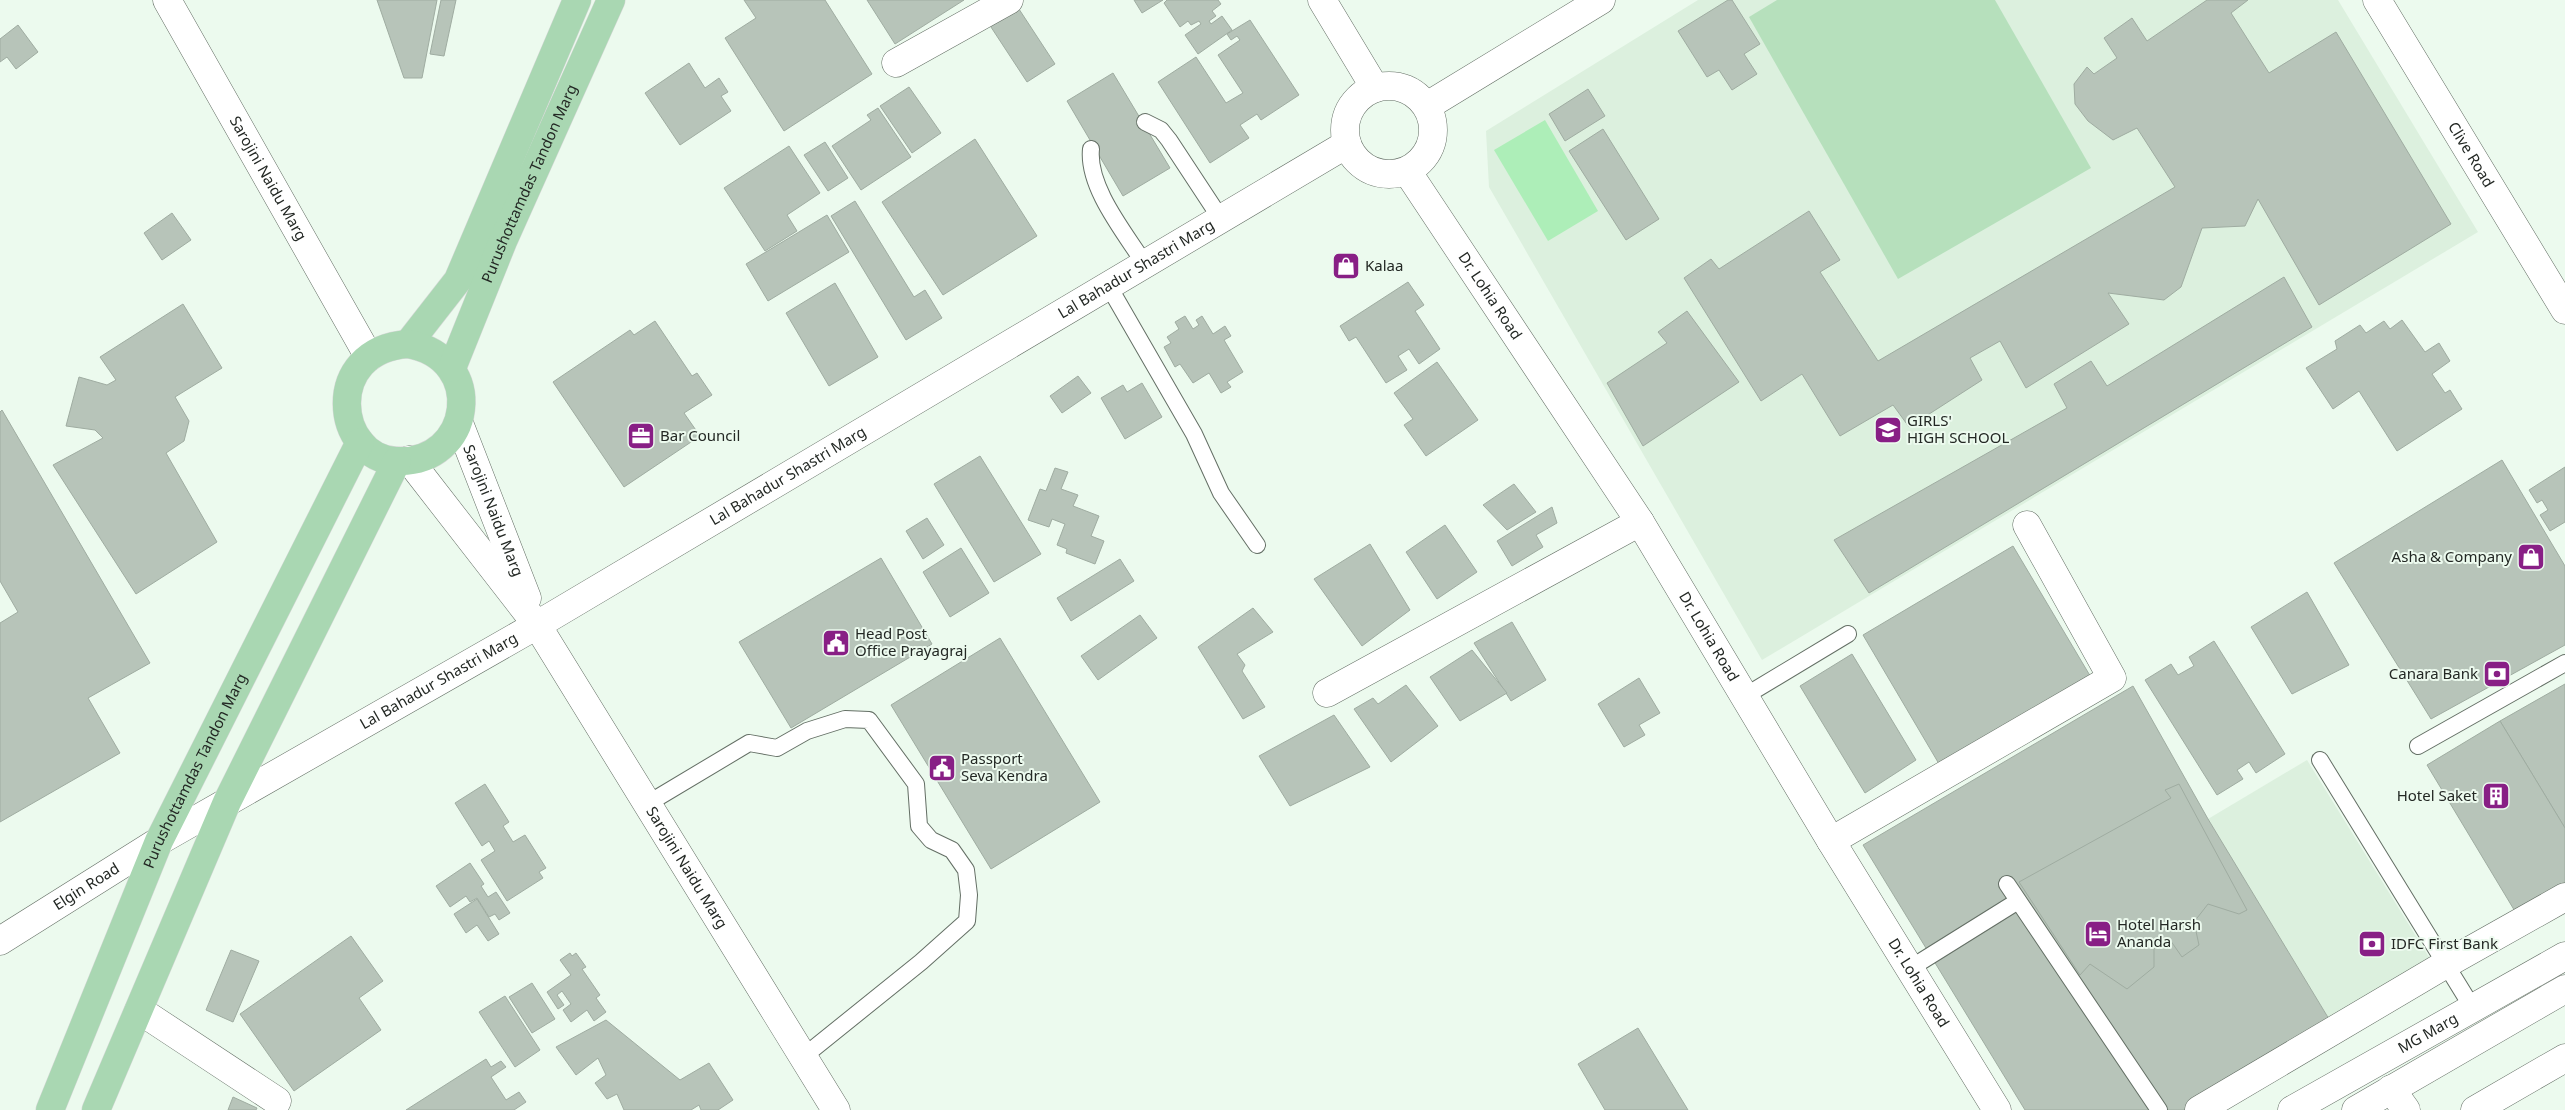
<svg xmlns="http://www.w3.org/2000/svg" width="2565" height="1110" viewBox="0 0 2565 1110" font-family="'Noto Sans',sans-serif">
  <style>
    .built { fill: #dcf0de }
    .green { fill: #b6e0bc }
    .water { fill: #adeeb8 }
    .building { fill: #b7c4b9; stroke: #9faca1 }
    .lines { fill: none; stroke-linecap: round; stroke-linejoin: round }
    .service-casing { stroke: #646f65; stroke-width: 18 }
    .minor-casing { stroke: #646f65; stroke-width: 29 }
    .tertiary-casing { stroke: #646f65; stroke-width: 29 }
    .secondary-casing { stroke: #646f65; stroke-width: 29 }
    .primary-casing { stroke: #d7d8d8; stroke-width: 29 }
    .service { stroke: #fff; stroke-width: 16 }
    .minor { stroke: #fff; stroke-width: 28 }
    .tertiary { stroke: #fff; stroke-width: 28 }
    .secondary { stroke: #fff; stroke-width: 28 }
    .primary { stroke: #a9d7b2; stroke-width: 28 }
    .labels { text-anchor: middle; stroke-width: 4; stroke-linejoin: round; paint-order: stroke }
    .street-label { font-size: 15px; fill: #232824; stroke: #ecfaee }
    .poi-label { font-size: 15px; fill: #232824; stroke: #ecfaee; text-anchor: start }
  </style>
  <rect width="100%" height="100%" fill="#ecfaee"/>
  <g class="built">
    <path d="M1698,0H2338L2478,232L1762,660L1489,187L1486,131Z"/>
    <path d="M2307,760L2432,962L2332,1024L2208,819Z"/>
  </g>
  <path class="green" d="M1777,0H1995L2091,168L1898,279L1749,17Z"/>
  <path class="water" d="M1545,120L1598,211L1548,241L1494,150Z"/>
  <g class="building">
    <path d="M377,0H437L422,78H404Z"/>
    <path d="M441,0H456L444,56L430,54Z"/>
    <path d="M744,0H825L872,74L784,131L725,38L756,18Z"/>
    <path d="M867,0H964L895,44Z"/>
    <path d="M1134,0H1163L1142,13Z"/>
    <path d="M1167,0H1218L1221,4L1212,11L1216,16L1209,21L1211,24L1222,16L1232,30L1198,54L1185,35L1201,24L1199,21L1191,25L1188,21L1180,27L1164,3Z"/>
    <path d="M1728,0H1732L1760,44L1744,54L1757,74L1732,90L1719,70L1707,77L1678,31Z"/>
    <path d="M2207,0H2248L2231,13L2269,73L2336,32L2451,224L2319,305L2258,199L2245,226L2202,228L2181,287L2164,300L2108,293L2129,324L2026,388L2000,341L1970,358L1982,380L1909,427L1893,405L1840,436L1802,374L1761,401L1684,278L1711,259L1719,269L1809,211L1840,260L1820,272L1878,361L2175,187L2137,128L2113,140L2088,121L2075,104L2074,84L2087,67L2094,74L2117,58L2104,38L2132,18L2147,41Z"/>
    <path d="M1015,3L1055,64L1027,82L987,21Z"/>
    <path d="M1250,20L1299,95L1261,120L1257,114L1240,125L1249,138L1210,163L1158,82L1196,57L1226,103L1243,93L1218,55L1240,40L1237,36L1231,40L1227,34Z"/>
    <path d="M18,25L38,52L16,69L7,57L0,62V39Z"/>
    <path d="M689,63L705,88L719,78L728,92L721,96L731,111L680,145L645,93Z"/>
    <path d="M1113,73L1170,168L1123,196L1067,101Z"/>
    <path d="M909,87L941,133L912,153L880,106Z"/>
    <path d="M1588,89L1605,116L1565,141L1549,114Z"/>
    <path d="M878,108L911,157L861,190L832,146L871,120L867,115Z"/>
    <path d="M1603,129L1659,219L1626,240L1569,151Z"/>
    <path d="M975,139L1037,236L943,295L882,202Z"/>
    <path d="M825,142L848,178L828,191L804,155Z"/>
    <path d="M789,146L820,193L787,215L797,231L765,251L724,188Z"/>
    <path d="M855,201L914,297L925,290L942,318L906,340L831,216Z"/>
    <path d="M172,213L191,240L162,260L144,233Z"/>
    <path d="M827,215L849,252L768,301L746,264Z"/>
    <path d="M2284,277L2312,327L1869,593L1834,540L2067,408L2054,384L2091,361L2107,386Z"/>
    <path d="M1408,282L1424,305L1415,311L1440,349L1419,364L1409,349L1398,356L1407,370L1386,383L1356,337L1349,341L1340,326Z"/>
    <path d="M835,283L878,357L829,386L786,313Z"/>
    <path d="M183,304L222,368L175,397L189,421L184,441L166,453L217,542L136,594L53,465L103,438L95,430L66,426L79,377L107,385L116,380L100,357Z"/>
    <path d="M1687,311L1739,382L1643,446L1607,383L1667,343L1658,332Z"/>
    <path d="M1185,316L1193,329L1199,325L1196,320L1202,316L1213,334L1225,326L1231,336L1224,340L1243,372L1227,382L1231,387L1221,393L1209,373L1193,383L1180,364L1175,367L1164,347L1171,343L1167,337L1179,329L1175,322Z"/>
    <path d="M2402,320L2425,352L2439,343L2450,361L2432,374L2445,393L2450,390L2462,409L2397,451L2359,391L2333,409L2306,368L2337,349L2335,341L2360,325L2366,333L2384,321L2390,329Z"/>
    <path d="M655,321L692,376L697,373L712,395L684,413L700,436L624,487L553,382L630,330L634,335Z"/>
    <path d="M1437,362L1478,420L1426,456L1404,425L1413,419L1394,393Z"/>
    <path d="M1078,376L1091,393L1062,413L1050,396Z"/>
    <path d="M1142,383L1162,417L1125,439L1101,398L1123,385L1127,392Z"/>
    <path d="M2,410L150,663L88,698L120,753L0,822V623L18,612L0,581V412Z"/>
    <path d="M980,456L1041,554L994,582L934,484Z"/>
    <path d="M2502,460L2565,566V645L2431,719L2334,563Z"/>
    <path d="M2565,467V522L2550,531L2540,515L2548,510L2542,500L2537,503L2529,490Z"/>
    <path d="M1055,468L1068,472L1061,489L1078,495L1073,506L1099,516L1091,536L1104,541L1095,564L1066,553L1067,549L1057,545L1065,524L1052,519L1049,527L1028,520L1040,489L1046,491Z"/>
    <path d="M1514,484L1536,512L1507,530L1483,505Z"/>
    <path d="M1552,507L1557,523L1536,535L1543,547L1512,566L1497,541Z"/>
    <path d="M927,518L944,545L923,559L906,531Z"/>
    <path d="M1445,525L1477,572L1437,599L1406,552Z"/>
    <path d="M1370,544L1410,610L1362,646L1314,579Z"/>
    <path d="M2013,546L2092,679L1942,769L1863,635Z"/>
    <path d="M961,548L989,593L950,617L923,572Z"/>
    <path d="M881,558L932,644L791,728L739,642Z"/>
    <path d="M1120,559L1134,581L1071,621L1057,598Z"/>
    <path d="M2307,592L2349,665L2292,694L2251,627Z"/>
    <path d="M1253,608L1273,632L1237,654L1245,665L1242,671L1265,707L1243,719L1198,647Z"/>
    <path d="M1140,615L1157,638L1098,680L1081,656Z"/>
    <path d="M1512,622L1546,680L1511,701L1474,643Z"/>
    <path d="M1000,638L1100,802L991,869L891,705Z"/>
    <path d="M2214,641L2285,754L2256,773L2249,762L2237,770L2243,779L2217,795L2145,680L2171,664L2178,675L2194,666L2189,657Z"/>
    <path d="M1472,650L1507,693L1460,721L1430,677Z"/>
    <path d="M1852,654L1916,760L1865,793L1800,686Z"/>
    <path d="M1639,678L1660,713L1639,725L1645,735L1624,747L1598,704Z"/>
    <path d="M2565,684V828L2500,721Z"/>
    <path d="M1406,685L1438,726L1391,762L1354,709L1373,698L1378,704Z"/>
    <path d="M2133,686L2208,819L2332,1024L2184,1110H2025L1863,845Z"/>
    <path d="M1334,715L1370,767L1290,806L1259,756Z"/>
    <path d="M2500,721L2565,828V884L2516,913L2427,765Z"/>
    <path d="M485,784L509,822L503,826L513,842L525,835L546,868L539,872L543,878L507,901L481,860L495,851L489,841L482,846L455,803Z"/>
    <path d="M2179,784L2247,910L2239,914L2208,904L2194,922L2199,945L2182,957L2168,937L2154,949V967L2127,989L2090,964L2080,975L2019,882L2171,798L2165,790Z"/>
    <path d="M470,863L484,884L481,886L488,897L496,892L510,913L499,920L495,914L489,917L477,898L470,902L466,896L450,907L436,886Z"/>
    <path d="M477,899L499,934L488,941L477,925L466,933L454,914Z"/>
    <path d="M351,936L383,981L359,998L381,1030L294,1091L240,1014Z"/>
    <path d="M231,950L259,961L233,1022L206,1010Z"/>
    <path d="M570,953L572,956L576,953L586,967L582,969L600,995L596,998L606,1012L594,1021L587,1010L571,1022L563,1010L571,1004L562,991L557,995L564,1005L558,1009L547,992L571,975L560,960Z"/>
    <path d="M532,983L555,1019L532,1033L509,997Z"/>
    <path d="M505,996L540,1050L515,1067L479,1012Z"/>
    <path d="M606,1020L680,1080L709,1063L733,1100L718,1110H701L699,1105L691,1110H624L617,1094L607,1099L595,1083L606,1075L598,1058L576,1075L556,1047Z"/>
    <path d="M1638,1028L1688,1110H1605L1578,1064Z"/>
    <path d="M486,1059L491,1067L501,1061L506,1067L491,1077L506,1100L519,1092L526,1102L514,1110H406Z"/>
    <path d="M233,1097L257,1108L256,1110H228Z"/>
  </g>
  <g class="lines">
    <g class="service-casing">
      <g id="service">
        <path d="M1145,122L1161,130L1169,140L1221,219"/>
        <path d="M1091,149C1087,187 1125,233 1144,263"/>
        <path d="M1108,285L1194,434L1221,493L1257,545"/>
        <path d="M1745,696L1848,634"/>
        <path d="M2418,746L2565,663"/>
        <path d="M2320,760L2472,1007"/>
        <path d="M647,804L749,743L777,748L807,731L845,719L869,720L916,784L919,826L931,840L952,850L966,870L969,895L967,921L921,962L803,1057"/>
        <path d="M2007,884L2159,1110"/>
        <path d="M1909,969L2018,901"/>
      </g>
    </g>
    <g class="minor-casing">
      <g id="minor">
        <path d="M896,63L1009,0"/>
        <path d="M1327,693L1640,522"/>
        <path d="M1831,841L2112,678L2027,525"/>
        <path d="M139,1010L277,1101"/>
        <path d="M2391,1089L2406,1110"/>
        <path d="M2199,1110L2446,964L2565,897"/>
        <path d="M2475,1110L2565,1058"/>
      </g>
    </g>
    <g class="tertiary-casing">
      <g id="tertiary">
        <path d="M1322,0L1375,88"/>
        <path id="s1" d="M2377,0L2565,310"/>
        <circle cx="1389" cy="130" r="44"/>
        <path d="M1427,106L1601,0"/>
        <path id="s2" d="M1407,171L1640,522L1831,841L1997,1110"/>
        <path id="s3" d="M0,941L159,841L537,625L1347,144"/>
      </g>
    </g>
    <g class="secondary-casing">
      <g id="secondary">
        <path id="s4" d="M167,0L369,357"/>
        <path id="s5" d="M459,423L527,598"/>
        <path id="s6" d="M409,460L537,625L836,1110"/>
        <path id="s7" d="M2292,1110L2565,956"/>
        <path d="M2356,1110L2565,989"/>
      </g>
    </g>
    <g class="primary-casing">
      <g id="primary">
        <path d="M408,344L458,280L577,0"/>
        <path d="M408,344C488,358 473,465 396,461C335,458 322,350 408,344Z"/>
        <path id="s8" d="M452,368L503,241L611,0"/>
        <path id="s9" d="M50,1110L159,841L360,442"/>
        <path d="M96,1110L227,802L397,461"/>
      </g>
    </g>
    <use href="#service" class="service"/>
    <use href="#minor" class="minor"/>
    <use href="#tertiary" class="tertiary"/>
    <use href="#secondary" class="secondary"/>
    <use href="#primary" class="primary"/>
  </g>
  <defs>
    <g id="shop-square" transform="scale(1.4375)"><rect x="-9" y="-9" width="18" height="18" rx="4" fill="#881f85" stroke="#ecfaee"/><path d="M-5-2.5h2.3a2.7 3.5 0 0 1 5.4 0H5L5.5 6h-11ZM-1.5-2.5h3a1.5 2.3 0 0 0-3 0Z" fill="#fff"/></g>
    <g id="school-square" transform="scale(1.4375)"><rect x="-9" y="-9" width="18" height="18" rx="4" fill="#881f85" stroke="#ecfaee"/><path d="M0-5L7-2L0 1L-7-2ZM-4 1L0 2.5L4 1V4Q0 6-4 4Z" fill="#fff"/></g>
    <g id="office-square" transform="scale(1.4375)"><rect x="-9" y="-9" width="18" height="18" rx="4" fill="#881f85" stroke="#ecfaee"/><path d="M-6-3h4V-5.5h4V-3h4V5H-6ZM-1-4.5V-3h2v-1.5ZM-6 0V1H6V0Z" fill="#fff"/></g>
    <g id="civic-square" transform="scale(1.4375)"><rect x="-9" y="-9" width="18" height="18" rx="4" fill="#881f85" stroke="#ecfaee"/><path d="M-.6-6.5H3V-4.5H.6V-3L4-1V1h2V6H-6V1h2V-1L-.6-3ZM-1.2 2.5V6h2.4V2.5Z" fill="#fff"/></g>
    <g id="bank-square" transform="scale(1.4375)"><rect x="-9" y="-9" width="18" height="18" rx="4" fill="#881f85" stroke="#ecfaee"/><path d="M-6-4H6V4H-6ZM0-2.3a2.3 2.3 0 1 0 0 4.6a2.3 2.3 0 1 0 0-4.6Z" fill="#fff"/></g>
    <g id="building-square" transform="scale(1.4375)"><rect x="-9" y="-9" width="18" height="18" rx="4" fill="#881f85" stroke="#ecfaee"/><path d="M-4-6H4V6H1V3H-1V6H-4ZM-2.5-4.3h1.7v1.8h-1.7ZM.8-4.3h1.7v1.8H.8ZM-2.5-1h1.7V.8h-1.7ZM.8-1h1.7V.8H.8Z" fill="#fff"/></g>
    <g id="hotel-square" transform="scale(1.4375)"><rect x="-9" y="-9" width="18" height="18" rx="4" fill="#881f85" stroke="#ecfaee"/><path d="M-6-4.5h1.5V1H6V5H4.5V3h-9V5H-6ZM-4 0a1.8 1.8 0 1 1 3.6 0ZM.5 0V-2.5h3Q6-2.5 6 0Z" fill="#fff"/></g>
  </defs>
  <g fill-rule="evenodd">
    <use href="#shop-square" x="1346" y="266"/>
    <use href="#school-square" x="1888" y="430"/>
    <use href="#office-square" x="641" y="436"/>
    <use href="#shop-square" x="2531" y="557"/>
    <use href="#civic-square" x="836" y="643"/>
    <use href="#bank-square" x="2497" y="674"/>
    <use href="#civic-square" x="942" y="768"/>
    <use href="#building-square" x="2496" y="796"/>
    <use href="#hotel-square" x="2098" y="934"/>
    <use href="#bank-square" x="2372" y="944"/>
  </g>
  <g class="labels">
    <g class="street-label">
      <text dy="5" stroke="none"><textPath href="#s1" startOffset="181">Clive Road</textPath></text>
      <text dy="5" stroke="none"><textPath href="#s4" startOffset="205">Sarojini Naidu Marg</textPath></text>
      <text dy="5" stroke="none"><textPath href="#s8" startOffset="200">Purushottamdas Tandon Marg</textPath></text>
      <text dy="5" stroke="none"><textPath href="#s3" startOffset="1320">Lal Bahadur Shastri Marg</textPath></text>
      <text dy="5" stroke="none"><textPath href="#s2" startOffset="150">Dr. Lohia Road</textPath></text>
      <text dy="5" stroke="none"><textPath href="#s3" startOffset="915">Lal Bahadur Shastri Marg</textPath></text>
      <text dy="5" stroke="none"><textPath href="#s5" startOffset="94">Sarojini Naidu Marg</textPath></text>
      <text dy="5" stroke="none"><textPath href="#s2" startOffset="555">Dr. Lohia Road</textPath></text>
      <text dy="5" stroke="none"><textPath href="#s3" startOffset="510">Lal Bahadur Shastri Marg</textPath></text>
      <text dy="5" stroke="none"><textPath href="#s9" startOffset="369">Purushottamdas Tandon Marg</textPath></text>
      <text dy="5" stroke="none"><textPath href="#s6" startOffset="494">Sarojini Naidu Marg</textPath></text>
      <text dy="5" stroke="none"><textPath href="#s3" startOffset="102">Elgin Road</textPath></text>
      <text dy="5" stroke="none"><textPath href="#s2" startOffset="960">Dr. Lohia Road</textPath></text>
      <text dy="5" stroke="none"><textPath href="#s7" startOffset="156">MG Marg</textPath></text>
    </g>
    <g class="poi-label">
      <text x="1365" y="271">Kalaa</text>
      <text x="1907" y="426">GIRLS'<tspan x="1907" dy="17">HIGH SCHOOL</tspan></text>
      <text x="660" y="441">Bar Council</text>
      <text x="2512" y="562" text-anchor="end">Asha &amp; Company</text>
      <text x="855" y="639">Head Post<tspan x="855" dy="17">Office Prayagraj</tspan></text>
      <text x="2478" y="679" text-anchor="end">Canara Bank</text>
      <text x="961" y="764">Passport<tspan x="961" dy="17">Seva Kendra</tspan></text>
      <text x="2477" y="801" text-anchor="end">Hotel Saket</text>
      <text x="2117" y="930">Hotel Harsh<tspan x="2117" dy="17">Ananda</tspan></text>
      <text x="2391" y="949">IDFC First Bank</text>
    </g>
  </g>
</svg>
